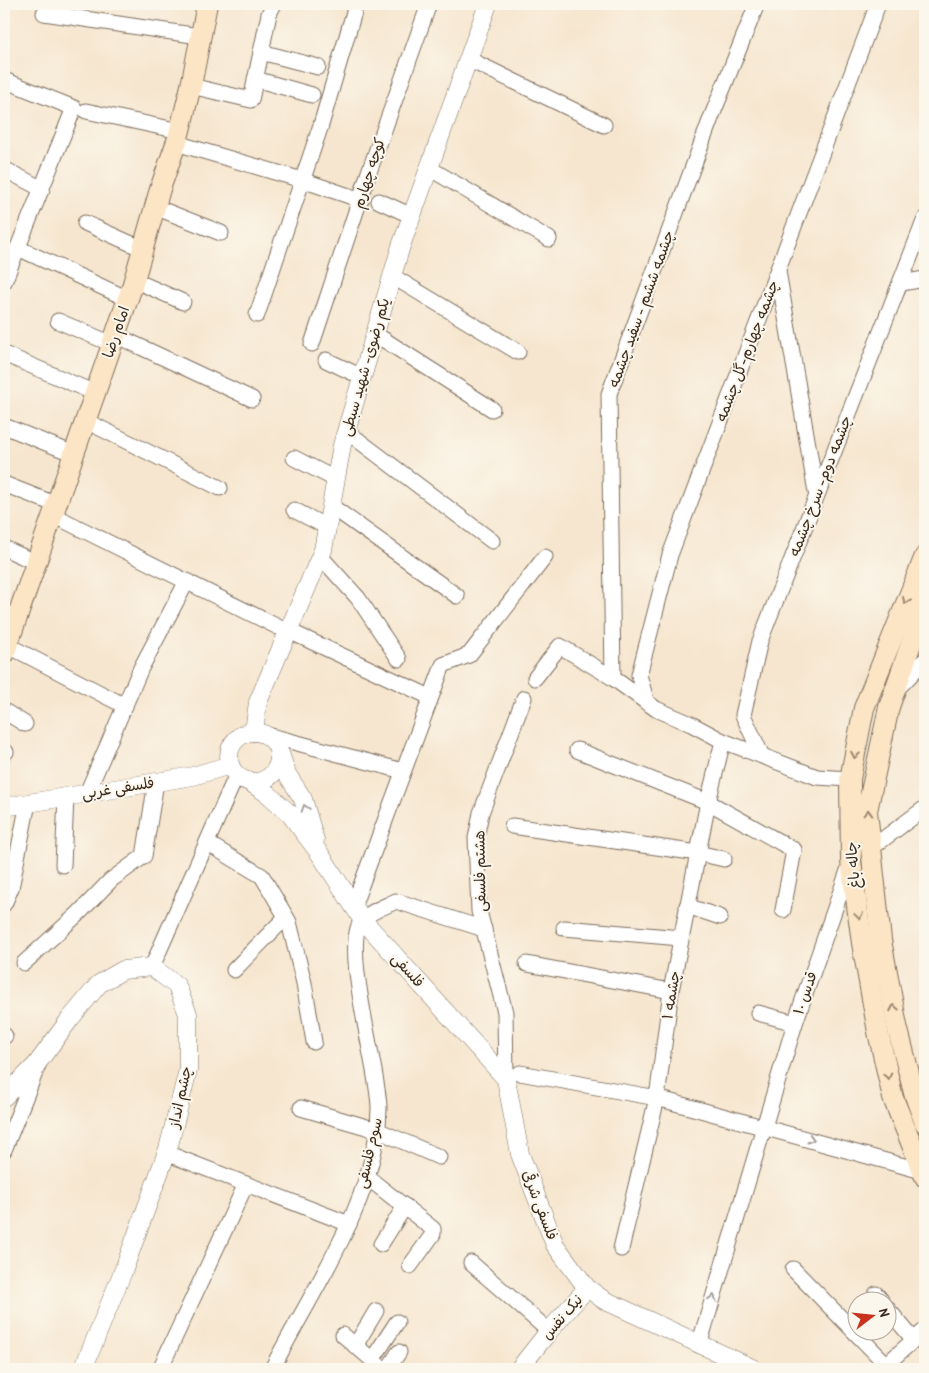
<svg xmlns="http://www.w3.org/2000/svg" width="929" height="1373" viewBox="0 0 929 1373" font-family="'Patrick Hand','Playpen Sans Arabic',sans-serif">
  <style>
    .lines { fill: none; stroke-linecap: round; stroke-linejoin: round }
    .minor-casing { stroke: #7c6c5c; stroke-width: 17 }
    .tertiary-casing { stroke: #7c6c5c; stroke-width: 19 }
    .secondary-casing { stroke: #7c6c5c; stroke-width: 22 }
    .minor { stroke: #fff; stroke-width: 15 }
    .tertiary { stroke: #fff; stroke-width: 18 }
    .secondary { stroke: #fce5c4; stroke-width: 20 }
    .oneway { stroke: #9c8871 }
    .oneway2 { stroke: #a79f9a }
    .labels { text-anchor: middle; stroke-width: 4; stroke-linejoin: round; paint-order: stroke }
    .street-label { font-size: 15px; fill: #3b2a1e; stroke: #fbf7ec }
  </style>
  <rect width="100%" height="100%" fill="#fbf7ec"/>
  <filter id="ink" filterUnits="userSpaceOnUse"><feTurbulence type="fractalNoise" baseFrequency=".02" numOctaves="2"/><feDisplacementMap in="SourceGraphic" scale="10" xChannelSelector="R" yChannelSelector="G"/><feConvolveMatrix kernelMatrix="1 2 1 2 8 2 1 2 1" color-interpolation-filters="sRGB"/></filter>
  <filter id="wash" filterUnits="userSpaceOnUse"><feTurbulence type="fractalNoise" baseFrequency=".0096" numOctaves="4" result="noise"/><feDisplacementMap in="SourceGraphic" scale="20" xChannelSelector="R" yChannelSelector="G"/><feGaussianBlur stdDeviation="1.12" result="paint"/><feColorMatrix in="noise" values="0 0 0 0 0 0 0 0 0 0 0 0 0 0 0 0 0 1.4 0 .05"/><feComposite in="paint" operator="in"/></filter>
  <g filter="url(#wash)">
    <rect width="100%" height="100%" fill="#f6e6cf"/>
  </g>
  <g filter="url(#ink)">
    <g class="lines">
      <g class="minor-casing">
        <g id="minor">
          <path d="M757,4L711,118L609,394L613,678L656,709L691,724L723,741L817,777L850,779"/>
          <path d="M44,13L199,36"/>
          <path d="M261,52L318,67"/>
          <path d="M468,59L604,125"/>
          <path d="M255,79L312,95"/>
          <path d="M4,80L74,108L4,282"/>
          <path d="M191,86L251,100L269,14L274,4"/>
          <path d="M86,111L180,131"/>
          <path d="M176,143L302,180L361,200"/>
          <path d="M429,168L549,239"/>
          <path d="M4,169L42,189"/>
          <path d="M379,201L412,216"/>
          <path d="M155,207L221,233"/>
          <path d="M85,223L143,249"/>
          <path d="M18,248L128,299"/>
          <path d="M778,271L816,492"/>
          <path d="M392,276L518,352"/>
          <path d="M134,280L183,302"/>
          <path d="M901,283L925,279"/>
          <path d="M257,315L321,125L354,12"/>
          <path d="M58,321L112,344"/>
          <path d="M375,334L492,409"/>
          <path d="M115,335L252,399"/>
          <path d="M312,344L369,172L429,4"/>
          <path d="M4,354L95,393"/>
          <path d="M326,360L362,377"/>
          <path d="M86,421L220,488"/>
          <path d="M4,426L74,454"/>
          <path d="M346,431L492,541"/>
          <path d="M294,458L335,479"/>
          <path d="M4,484L57,505"/>
          <path d="M331,506L457,596"/>
          <path d="M294,510L327,527"/>
          <path d="M53,515L278,627"/>
          <path d="M4,548L37,563"/>
          <path d="M320,556L358,598L399,659"/>
          <path d="M287,630L430,697"/>
          <path d="M7,645L125,706"/>
          <path d="M535,678L560,646L613,678"/>
          <path d="M897,689L925,660"/>
          <path d="M647,703L639,675L670,555L878,4"/>
          <path d="M4,711L25,724"/>
          <path d="M267,735L403,771"/>
          <path d="M577,750L708,802L794,850L783,910"/>
          <path d="M4,751L6,752"/>
          <path d="M762,756L743,715L760,641L925,219"/>
          <path d="M87,793L141,668L187,581"/>
          <path d="M512,826L698,853L724,859"/>
          <path d="M207,843L262,876L289,922L304,983L314,1042"/>
          <path d="M870,849L925,808"/>
          <path d="M63,865L66,797"/>
          <path d="M4,904L11,888L28,803"/>
          <path d="M687,906L720,917"/>
          <path d="M353,907L443,665L469,655L545,557"/>
          <path d="M564,928L681,938"/>
          <path d="M24,963L79,913L111,880L144,856L156,782"/>
          <path d="M527,964L671,991"/>
          <path d="M152,967L237,774"/>
          <path d="M234,970L286,917"/>
          <path d="M758,1013L795,1023"/>
          <path d="M4,1035L5,1036"/>
          <path d="M520,1073L657,1098L922,1171L925,1169"/>
          <path d="M506,1079L505,1012L479,911L476,838L481,813L524,698"/>
          <path d="M301,1108L377,1130L439,1157"/>
          <path d="M4,1150L39,1063"/>
          <path d="M166,1153L349,1224"/>
          <path d="M367,1177L433,1229V1234L410,1266"/>
          <path d="M381,1244L405,1206"/>
          <path d="M621,1249L657,1098L671,991L708,802L723,741"/>
          <path d="M471,1263L549,1331"/>
          <path d="M793,1269L891,1369"/>
          <path d="M876,1294L881,1300"/>
          <path d="M886,1307L914,1340"/>
          <path d="M343,1335L383,1369"/>
          <path d="M699,1345L795,1023L850,865"/>
          <path d="M355,1346L376,1311"/>
          <path d="M372,1360L397,1322"/>
          <path d="M160,1369L246,1184"/>
          <path d="M272,1369C312,1290 377,1200 379,1109C380,1074 339,941 363,919C371,911 386,906 396,901L484,929"/>
          <path d="M388,1369L399,1352"/>
          <path d="M881,1369L925,1330"/>
        </g>
      </g>
      <g class="tertiary-casing">
        <g id="tertiary">
          <path d="M254,732L258,702L323,550L342,445L401,246L488,4"/>
          <circle cx="254" cy="757" r="25"/>
          <path d="M280,753L287,774L303,799L315,840"/>
          <path d="M248,781L268,794L290,814L320,854L362,919L506,1079L520,1154L555,1245L587,1288L604,1300L754,1369"/>
          <path d="M4,807L193,776L230,765"/>
          <path d="M4,1097L36,1065L70,1019L99,984L123,970L152,967L177,986L188,1014V1070L168,1149L124,1269L83,1369"/>
          <path d="M519,1369L549,1331L587,1288"/>
        </g>
      </g>
      <g class="secondary-casing">
        <g id="secondary">
          <path d="M925,556L864,708L850,779L851,861L862,943L878,1032L893,1098L925,1177"/>
          <path d="M925,604L889,707L867,811L881,940L897,1026L914,1093L925,1123"/>
          <path d="M4,655L132,287L160,189L178,138L191,86L207,4"/>
        </g>
      </g>
      <use href="#minor" class="minor"/>
      <use href="#tertiary" class="tertiary"/>
      <use href="#secondary" class="secondary"/>
    </g>
    <defs><path id="oneway-chevron" d="M-2-3.5L2.5 0L-2 3.5" fill="none" stroke-width="1.6" stroke-linecap="round" stroke-linejoin="round" transform="scale(1.25)"/></defs>
    <g class="oneway">
      <use href="#oneway-chevron" transform="translate(906 601) rotate(113)"/>
      <use href="#oneway-chevron" transform="translate(855 755) rotate(101)"/>
      <use href="#oneway-chevron" transform="translate(868 813) rotate(-88)"/>
      <use href="#oneway-chevron" transform="translate(859 916) rotate(82)"/>
      <use href="#oneway-chevron" transform="translate(894 1008) rotate(-101)"/>
      <use href="#oneway-chevron" transform="translate(888 1076) rotate(77)"/>
    </g>
    <g class="oneway2">
      <use href="#oneway-chevron" transform="translate(305 808) rotate(-108)"/>
      <use href="#oneway-chevron" transform="translate(811 1139) rotate(16)"/>
      <use href="#oneway-chevron" transform="translate(713 1298) rotate(-73)"/>
    </g>
  </g>
  <g class="labels">
    <g class="street-label">
      <text transform="translate(369 173) rotate(-72)" y="5">کوچه چهارم</text>
      <text transform="translate(641 309) rotate(-70)" y="5">چشمه ششم - سفید چشمه</text>
      <text transform="translate(116 332) rotate(-71)" y="5">امام رضا</text>
      <text transform="translate(747 351) rotate(-69)" y="5">چشمه چهارم-گل چشمه</text>
      <text transform="translate(365 367) rotate(-74)" y="5">یکم رضوی- شهید سبطی</text>
      <text transform="translate(820 486) rotate(-69)" y="5">چشمه دوم- سرخ چشمه</text>
      <text transform="translate(118 788) rotate(-9)" y="5">فلسفی غربی</text>
      <text transform="translate(853 865) rotate(-95)" y="5">چاله باغ</text>
      <text transform="translate(480 871) rotate(-91)" y="5">هشتم فلسفی</text>
      <text transform="translate(408 970) rotate(48)" y="5">فلسفی</text>
      <text transform="translate(805 993) rotate(-71)" y="5">قدس ۱۰</text>
      <text transform="translate(671 995) rotate(-81)" y="5">چشمه ۱</text>
      <text transform="translate(180 1097) rotate(-78)" y="5">چشم انداز</text>
      <text transform="translate(369 1153) rotate(-77)" y="5">سوم فلسفی</text>
      <text transform="translate(540 1205) rotate(69)" y="5">فلسفی شرقی</text>
      <text transform="translate(562 1317) rotate(-49)" y="5">نیک نفس</text>
    </g>
  </g>
  <rect width="929" height="1373" fill="none" stroke="#fbf7ec" stroke-width="20"/>
  <g transform="translate(872 1316) rotate(74)"><circle r="24" fill="#fbf7ec" stroke="#aea59a"/>
  <path d="M0-4L9 19L0 12L-9 19Z" fill="#c8321e"/>
  <text y="-8" font-size="14" font-weight="bold" text-anchor="middle" fill="#3b2a1e">N</text>
  </g>
</svg>
